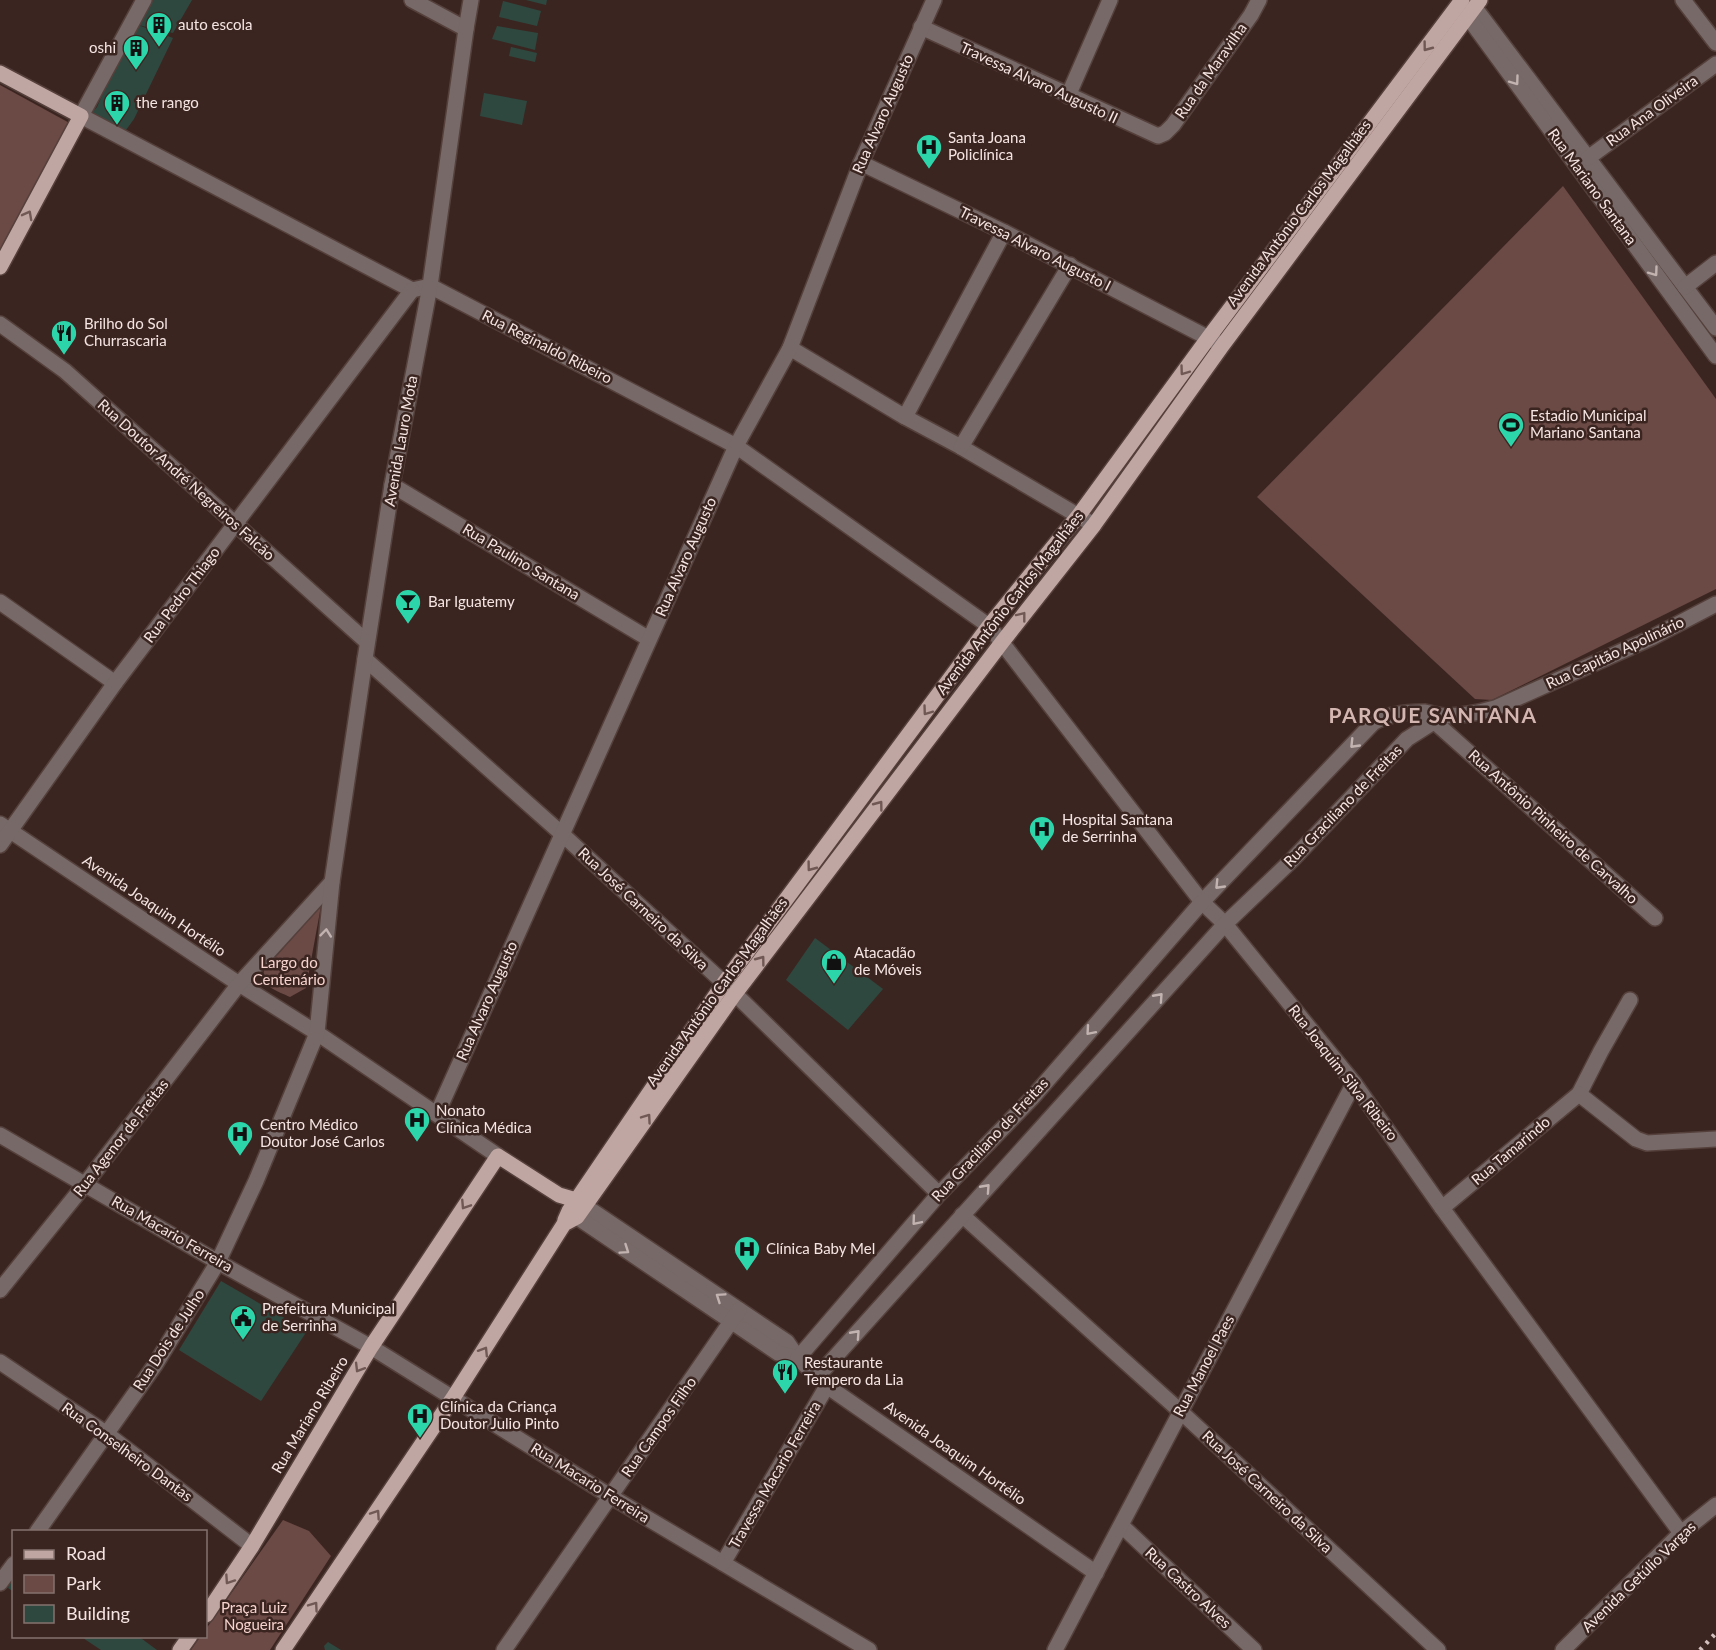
<svg xmlns="http://www.w3.org/2000/svg" width="1716" height="1650" viewBox="0 0 1716 1650" font-family="Lato,sans-serif">
  <style>
    .green { fill: #6b4944 }
    .building { fill: #2e483f }
    .lines { fill: none; stroke-linecap: round; stroke-linejoin: round }
    .minor-casing { stroke: #55403c; stroke-width: 18 }
    .major-casing { stroke: #55403c; stroke-width: 18 }
    .minor { stroke: #766967; stroke-width: 15 }
    .major { stroke: #c0a6a2; stroke-width: 15 }
    .rail { stroke: #d1c0bd; stroke-width: 4.5; stroke-dasharray: 3 6; stroke-linecap: butt }
    .oneway { stroke: #705955 }
    .oneway2 { stroke: #c2b3b1 }
    .labels { text-anchor: middle; stroke-width: 5; stroke-linejoin: round; paint-order: stroke }
    .poi-label { font-size: 15px; fill: #f5e5e2; stroke: #3b2521; text-anchor: start }
    .street-label { font-size: 15px; fill: #f5e5e2; stroke: #3b2521 }
    .park-label { font-size: 15px; fill: #f7d3cd; stroke: #3b2521 }
    .district-label { font-size: 21px; font-weight: bold; letter-spacing: 1.5px; fill: #d4b6b1; stroke: #3b2521 }
  </style>
  <rect width="100%" height="100%" fill="#3b2521"/>
  <g class="green">
    <path d="M0,85L75,126L0,262Z"/>
    <path d="M1563,186L1716,399V589L1492,700L1475,699L1257,497Z"/>
    <path d="M321,906L306,988L290,997C278,991 260,987 264,970Z"/>
    <path d="M283,1520L309,1531L331,1556L270,1650H191L200,1637L206,1636V1629Z"/>
  </g>
  <g class="building">
    <path d="M152,0H192L173,33L138,25Z"/>
    <path d="M526,0H547L546,5Z"/>
    <path d="M503,1L541,11L537,26L499,17Z"/>
    <path d="M138,25L173,38L134,119L123,134L87,119L97,107L121,53Z"/>
    <path d="M497,26L538,33L535,50L492,39Z"/>
    <path d="M511,47L537,53L535,62L509,56Z"/>
    <path d="M484,93L527,101L522,125L480,116Z"/>
    <path d="M815,938L883,989L848,1030L786,980Z"/>
    <path d="M221,1281L307,1331L261,1401L179,1350Z"/>
    <path d="M13,1575H14V1592L8,1588Z"/>
    <path d="M80,1636H138L157,1650H101Z"/>
    <path d="M328,1642L341,1650H325L324,1646Z"/>
  </g>
  <g class="lines">
    <g class="minor-casing">
      <g id="minor">
        <path d="M144,0L81,116L412,290L430,286L736,446L989,626L1202,902L1225,924L1354,1083L1442,1208L1681,1533"/>
        <path d="M412,0L466,29"/>
        <path d="M1683,0L1716,43"/>
        <path d="M1475,8L1716,328"/>
        <path d="M1468,17L1716,356"/>
        <path d="M921,27L1158,136L1165,133L1173,125L1251,15L1259,0"/>
        <path d="M1068,96L1110,0"/>
        <path d="M1588,158L1716,64"/>
        <path d="M861,163L1004,232L1220,344"/>
        <path d="M1685,287L1716,263"/>
        <path d="M0,324L65,371L367,642"/>
        <path d="M790,348L905,417L961,447L1094,525"/>
        <path d="M905,417L1004,232"/>
        <path d="M961,447L1070,265"/>
        <path d="M392,485L649,639"/>
        <path d="M0,602L115,683"/>
        <path d="M365,659L562,834L724,983L939,1194"/>
        <path d="M1428,716L1655,918"/>
        <path d="M0,824L239,984L317,1033L498,1156"/>
        <path d="M0,845L115,683L412,290"/>
        <path d="M1579,1094L1601,1051L1630,1000"/>
        <path d="M437,1114L736,446L790,348L861,163L934,0"/>
        <path d="M0,1135L218,1262L371,1347L610,1496L869,1650"/>
        <path d="M585,1206L787,1342L798,1358L827,1386L1096,1573"/>
        <path d="M1442,1208L1579,1094L1636,1139L1647,1143L1716,1139"/>
        <path d="M962,1215L1180,1411L1438,1650"/>
        <path d="M577,1217L778,1353L798,1358"/>
        <path d="M0,1290L86,1183L239,984L332,882"/>
        <path d="M798,1358L939,1194L1032,1098L1202,902L1373,723C1387,714 1407,712 1424,712C1430,713 1436,715 1443,716C1460,716 1478,713 1495,708L1651,638L1716,604"/>
        <path d="M0,1362L107,1434L252,1546"/>
        <path d="M817,1377L1225,924L1292,860L1407,739L1443,716"/>
        <path d="M1122,1526L1254,1650"/>
        <path d="M37,1532L155,1365L218,1262L256,1181L317,1033L332,882L365,659L392,485L430,286L466,29L471,0"/>
        <path d="M723,1563L827,1386"/>
        <path d="M0,1583L14,1564"/>
        <path d="M504,1650L739,1310"/>
        <path d="M1055,1650C1156,1462 1254,1272 1354,1083"/>
        <path d="M1563,1650L1681,1533L1716,1505"/>
      </g>
    </g>
    <g class="major-casing">
      <g id="major">
        <path d="M0,73L81,116L0,267"/>
        <path d="M565,1220L569,1211L724,983L989,626L1079,515L1209,337L1462,0"/>
        <path d="M206,1615L252,1546L371,1347L498,1156L559,1195L576,1200L584,1205"/>
        <path d="M180,1650L190,1636"/>
        <path d="M283,1650L453,1398L564,1224L577,1217L734,995L1003,641L1094,525L1222,346L1480,0"/>
      </g>
    </g>
    <use href="#minor" class="minor"/>
    <use href="#major" class="major"/>
    <path class="rail" d="M1700,1650L1716,1633"/>
  </g>
  <defs><path id="oneway-chevron" d="M-2-3.5L2.5 0L-2 3.5" fill="none" stroke-width="1.6" stroke-linecap="round" stroke-linejoin="round" transform="scale(1.5)"/></defs>
  <g class="oneway">
    <use href="#oneway-chevron" transform="translate(1427 47) rotate(127)"/>
    <use href="#oneway-chevron" transform="translate(28 215) rotate(-62)"/>
    <use href="#oneway-chevron" transform="translate(1184 371) rotate(126)"/>
    <use href="#oneway-chevron" transform="translate(1022 616) rotate(-52)"/>
    <use href="#oneway-chevron" transform="translate(927 711) rotate(126)"/>
    <use href="#oneway-chevron" transform="translate(879 805) rotate(-53)"/>
    <use href="#oneway-chevron" transform="translate(811 867) rotate(127)"/>
    <use href="#oneway-chevron" transform="translate(761 960) rotate(-53)"/>
    <use href="#oneway-chevron" transform="translate(647 1118) rotate(-55)"/>
    <use href="#oneway-chevron" transform="translate(465 1205) rotate(123)"/>
    <use href="#oneway-chevron" transform="translate(484 1351) rotate(-58)"/>
    <use href="#oneway-chevron" transform="translate(359 1368) rotate(121)"/>
    <use href="#oneway-chevron" transform="translate(376 1514) rotate(-56)"/>
    <use href="#oneway-chevron" transform="translate(229 1580) rotate(124)"/>
    <use href="#oneway-chevron" transform="translate(314 1606) rotate(-55)"/>
  </g>
  <g class="oneway2">
    <use href="#oneway-chevron" transform="translate(1515 81) rotate(54)"/>
    <use href="#oneway-chevron" transform="translate(1654 272) rotate(54)"/>
    <use href="#oneway-chevron" transform="translate(1354 744) rotate(134)"/>
    <use href="#oneway-chevron" transform="translate(1219 885) rotate(134)"/>
    <use href="#oneway-chevron" transform="translate(326 933) rotate(-84)"/>
    <use href="#oneway-chevron" transform="translate(1159 997) rotate(-48)"/>
    <use href="#oneway-chevron" transform="translate(1090 1031) rotate(131)"/>
    <use href="#oneway-chevron" transform="translate(986 1188) rotate(-48)"/>
    <use href="#oneway-chevron" transform="translate(916 1221) rotate(130)"/>
    <use href="#oneway-chevron" transform="translate(625 1250) rotate(34)"/>
    <use href="#oneway-chevron" transform="translate(720 1297) rotate(-146)"/>
    <use href="#oneway-chevron" transform="translate(856 1334) rotate(-48)"/>
  </g>
  <defs>
    <g id="building-pin" transform="scale(1.35)"><path d="M0 17L-7.5 6A9.5 9.5 0 1 1 7.5 6Z" fill="#2dd5ab" stroke="#3b2521"/><path d="M-4-6H4V6H1V3H-1V6H-4ZM-2.5-4.3h1.7v1.8h-1.7ZM.8-4.3h1.7v1.8H.8ZM-2.5-1h1.7V.8h-1.7ZM.8-1h1.7V.8H.8Z" fill="#111"/></g>
    <g id="hospital-pin" transform="scale(1.35)"><path d="M0 17L-7.5 6A9.5 9.5 0 1 1 7.5 6Z" fill="#2dd5ab" stroke="#3b2521"/><path d="M-5-5h3v3.5h4V-5h3V5h-3V1.5h-4V5h-3Z" fill="#111"/></g>
    <g id="restaurant-pin" transform="scale(1.35)"><path d="M0 17L-7.5 6A9.5 9.5 0 1 1 7.5 6Z" fill="#2dd5ab" stroke="#3b2521"/><path d="M-5-6h1v4h1v-4h1v4h1v-4h1v5L-1.5 .5V6h-2V.5L-5-1ZM5-6V6H3V1.5H1.5Q1.5-4 5-6Z" fill="#111"/></g>
    <g id="stadium-pin" transform="scale(1.35)"><path d="M0 17L-7.5 6A9.5 9.5 0 1 1 7.5 6Z" fill="#2dd5ab" stroke="#3b2521"/><path d="M0-5a6.5 5 0 1 0 0 10a6.5 5 0 1 0 0-10ZM-3.5-1.8h7v3.6h-7Z" fill="#111"/></g>
    <g id="bar-pin" transform="scale(1.35)"><path d="M0 17L-7.5 6A9.5 9.5 0 1 1 7.5 6Z" fill="#2dd5ab" stroke="#3b2521"/><path d="M-6-5H6L.8 .8V4.5H3.5V6h-7V4.5H-.8V.8Z" fill="#111"/></g>
    <g id="shop-pin" transform="scale(1.35)"><path d="M0 17L-7.5 6A9.5 9.5 0 1 1 7.5 6Z" fill="#2dd5ab" stroke="#3b2521"/><path d="M-5-2.5h2.3a2.7 3.5 0 0 1 5.4 0H5L5.5 6h-11ZM-1.5-2.5h3a1.5 2.3 0 0 0-3 0Z" fill="#111"/></g>
    <g id="civic-pin" transform="scale(1.35)"><path d="M0 17L-7.5 6A9.5 9.5 0 1 1 7.5 6Z" fill="#2dd5ab" stroke="#3b2521"/><path d="M-.6-6.5H3V-4.5H.6V-3L4-1V1h2V6H-6V1h2V-1L-.6-3ZM-1.2 2.5V6h2.4V2.5Z" fill="#111"/></g>
  </defs>
  <g fill-rule="evenodd">
    <use href="#building-pin" x="159" y="25"/>
    <use href="#building-pin" x="136" y="48"/>
    <use href="#building-pin" x="117" y="103"/>
    <use href="#hospital-pin" x="929" y="147"/>
    <use href="#restaurant-pin" x="64" y="333"/>
    <use href="#stadium-pin" x="1511" y="425"/>
    <use href="#bar-pin" x="408" y="602"/>
    <use href="#hospital-pin" x="1042" y="829"/>
    <use href="#shop-pin" x="834" y="962"/>
    <use href="#hospital-pin" x="417" y="1120"/>
    <use href="#hospital-pin" x="240" y="1134"/>
    <use href="#hospital-pin" x="747" y="1249"/>
    <use href="#civic-pin" x="243" y="1318"/>
    <use href="#restaurant-pin" x="785" y="1372"/>
    <use href="#hospital-pin" x="420" y="1416"/>
  </g>
  <g class="labels">
    <g class="poi-label">
      <text x="178" y="30">auto escola</text>
      <text x="116" y="53" text-anchor="end">oshi</text>
      <text x="136" y="108">the rango</text>
      <text x="948" y="143">Santa Joana<tspan x="948" dy="17">Policlínica</tspan></text>
      <text x="84" y="329">Brilho do Sol<tspan x="84" dy="17">Churrascaria</tspan></text>
      <text x="1530" y="421">Estadio Municipal<tspan x="1530" dy="17">Mariano Santana</tspan></text>
      <text x="428" y="607">Bar Iguatemy</text>
      <text x="1062" y="825">Hospital Santana<tspan x="1062" dy="17">de Serrinha</tspan></text>
      <text x="854" y="958">Atacadão<tspan x="854" dy="17">de Móveis</tspan></text>
      <text x="436" y="1116">Nonato<tspan x="436" dy="17">Clínica Médica</tspan></text>
      <text x="260" y="1130">Centro Médico<tspan x="260" dy="17">Doutor José Carlos</tspan></text>
      <text x="766" y="1254">Clínica Baby Mel</text>
      <text x="262" y="1314">Prefeitura Municipal<tspan x="262" dy="17">de Serrinha</tspan></text>
      <text x="804" y="1368">Restaurante<tspan x="804" dy="17">Tempero da Lia</tspan></text>
      <text x="440" y="1412">Clínica da Criança<tspan x="440" dy="17">Doutor Julio Pinto</tspan></text>
    </g>
    <g class="street-label">
      <text transform="translate(1211 71) rotate(-55)" y="5">Rua da Maravilha</text>
      <text transform="translate(1039 83) rotate(25)" y="5">Travessa Alvaro Augusto II</text>
      <text transform="translate(1652 111) rotate(-36)" y="5">Rua Ana Oliveira</text>
      <text transform="translate(883 114) rotate(-66)" y="5">Rua Alvaro Augusto</text>
      <text transform="translate(1592 187) rotate(54)" y="5">Rua Mariano Santana</text>
      <text transform="translate(1299 213) rotate(-53)" y="5">Avenida Antônio Carlos Magalhães</text>
      <text transform="translate(1035 249) rotate(27)" y="5">Travessa Alvaro Augusto I</text>
      <text transform="translate(547 347) rotate(27)" y="5">Rua Reginaldo Ribeiro</text>
      <text transform="translate(401 441) rotate(-80)" y="5">Avenida Lauro Mota</text>
      <text transform="translate(186 480) rotate(42)" y="5">Rua Doutor André Negreiros Falcão</text>
      <text transform="translate(686 557) rotate(-66)" y="5">Rua Alvaro Augusto</text>
      <text transform="translate(521 562) rotate(31)" y="5">Rua Paulino Santana</text>
      <text transform="translate(182 595) rotate(-53)" y="5">Rua Pedro Thiago</text>
      <text transform="translate(1010 603) rotate(-52)" y="5">Avenida Antônio Carlos Magalhães</text>
      <text transform="translate(1615 653) rotate(-25)" y="5">Rua Capitão Apolinário</text>
      <text transform="translate(1343 806) rotate(-46)" y="5">Rua Graciliano de Freitas</text>
      <text transform="translate(1553 827) rotate(42)" y="5">Rua Antônio Pinheiro de Carvalho</text>
      <text transform="translate(154 906) rotate(34)" y="5">Avenida Joaquim Hortélio</text>
      <text transform="translate(643 909) rotate(43)" y="5">Rua José Carneiro da Silva</text>
      <text transform="translate(717 992) rotate(-54)" y="5">Avenida Antônio Carlos Magalhães</text>
      <text transform="translate(487 1001) rotate(-66)" y="5">Rua Alvaro Augusto</text>
      <text transform="translate(1343 1073) rotate(52)" y="5">Rua Joaquim Silva Ribeiro</text>
      <text transform="translate(121 1138) rotate(-52)" y="5">Rua Agenor de Freitas</text>
      <text transform="translate(990 1140) rotate(-47)" y="5">Rua Graciliano de Freitas</text>
      <text transform="translate(1511 1151) rotate(-40)" y="5">Rua Tamarindo</text>
      <text transform="translate(172 1234) rotate(30)" y="5">Rua Macario Ferreira</text>
      <text transform="translate(169 1340) rotate(-57)" y="5">Rua Dois de Julho</text>
      <text transform="translate(1204 1366) rotate(-62)" y="5">Rua Manoel Paes</text>
      <text transform="translate(310 1415) rotate(-59)" y="5">Rua Mariano Ribeiro</text>
      <text transform="translate(659 1427) rotate(-55)" y="5">Rua Campos Filho</text>
      <text transform="translate(127 1452) rotate(36)" y="5">Rua Conselheiro Dantas</text>
      <text transform="translate(955 1453) rotate(35)" y="5">Avenida Joaquim Hortélio</text>
      <text transform="translate(775 1475) rotate(-60)" y="5">Travessa Macario Ferreira</text>
      <text transform="translate(590 1483) rotate(32)" y="5">Rua Macario Ferreira</text>
      <text transform="translate(1267 1492) rotate(43)" y="5">Rua José Carneiro da Silva</text>
      <text transform="translate(1639 1577) rotate(-44)" y="5">Avenida Getúlio Vargas</text>
      <text transform="translate(1188 1588) rotate(43)" y="5">Rua Castro Alves</text>
    </g>
    <g class="park-label">
      <text x="289" y="968">Largo do<tspan x="289" dy="17">Centenário</tspan></text>
      <text x="254" y="1613">Praça Luiz<tspan x="254" dy="17">Nogueira</tspan></text>
    </g>
    <g class="district-label">
      <text x="1433" y="723">PARQUE SANTANA</text>
    </g>
  </g>
  <rect x="12" y="1530" width="195" height="108" fill="#3b2521" stroke="#85726e" stroke-width="1.5"/>
  <rect x="24" y="1550" width="30" height="9" fill="#c0a6a2" stroke="#85726e" stroke-width="1.5"/>
  <text x="66" y="1560" font-size="18" fill="#f5e5e2">Road</text>
  <rect x="24" y="1575" width="30" height="18" fill="#6b4944" stroke="#85726e" stroke-width="1.5"/>
  <text x="66" y="1590" font-size="18" fill="#f5e5e2">Park</text>
  <rect x="24" y="1605" width="30" height="18" fill="#2e483f" stroke="#85726e" stroke-width="1.5"/>
  <text x="66" y="1620" font-size="18" fill="#f5e5e2">Building</text>
</svg>
